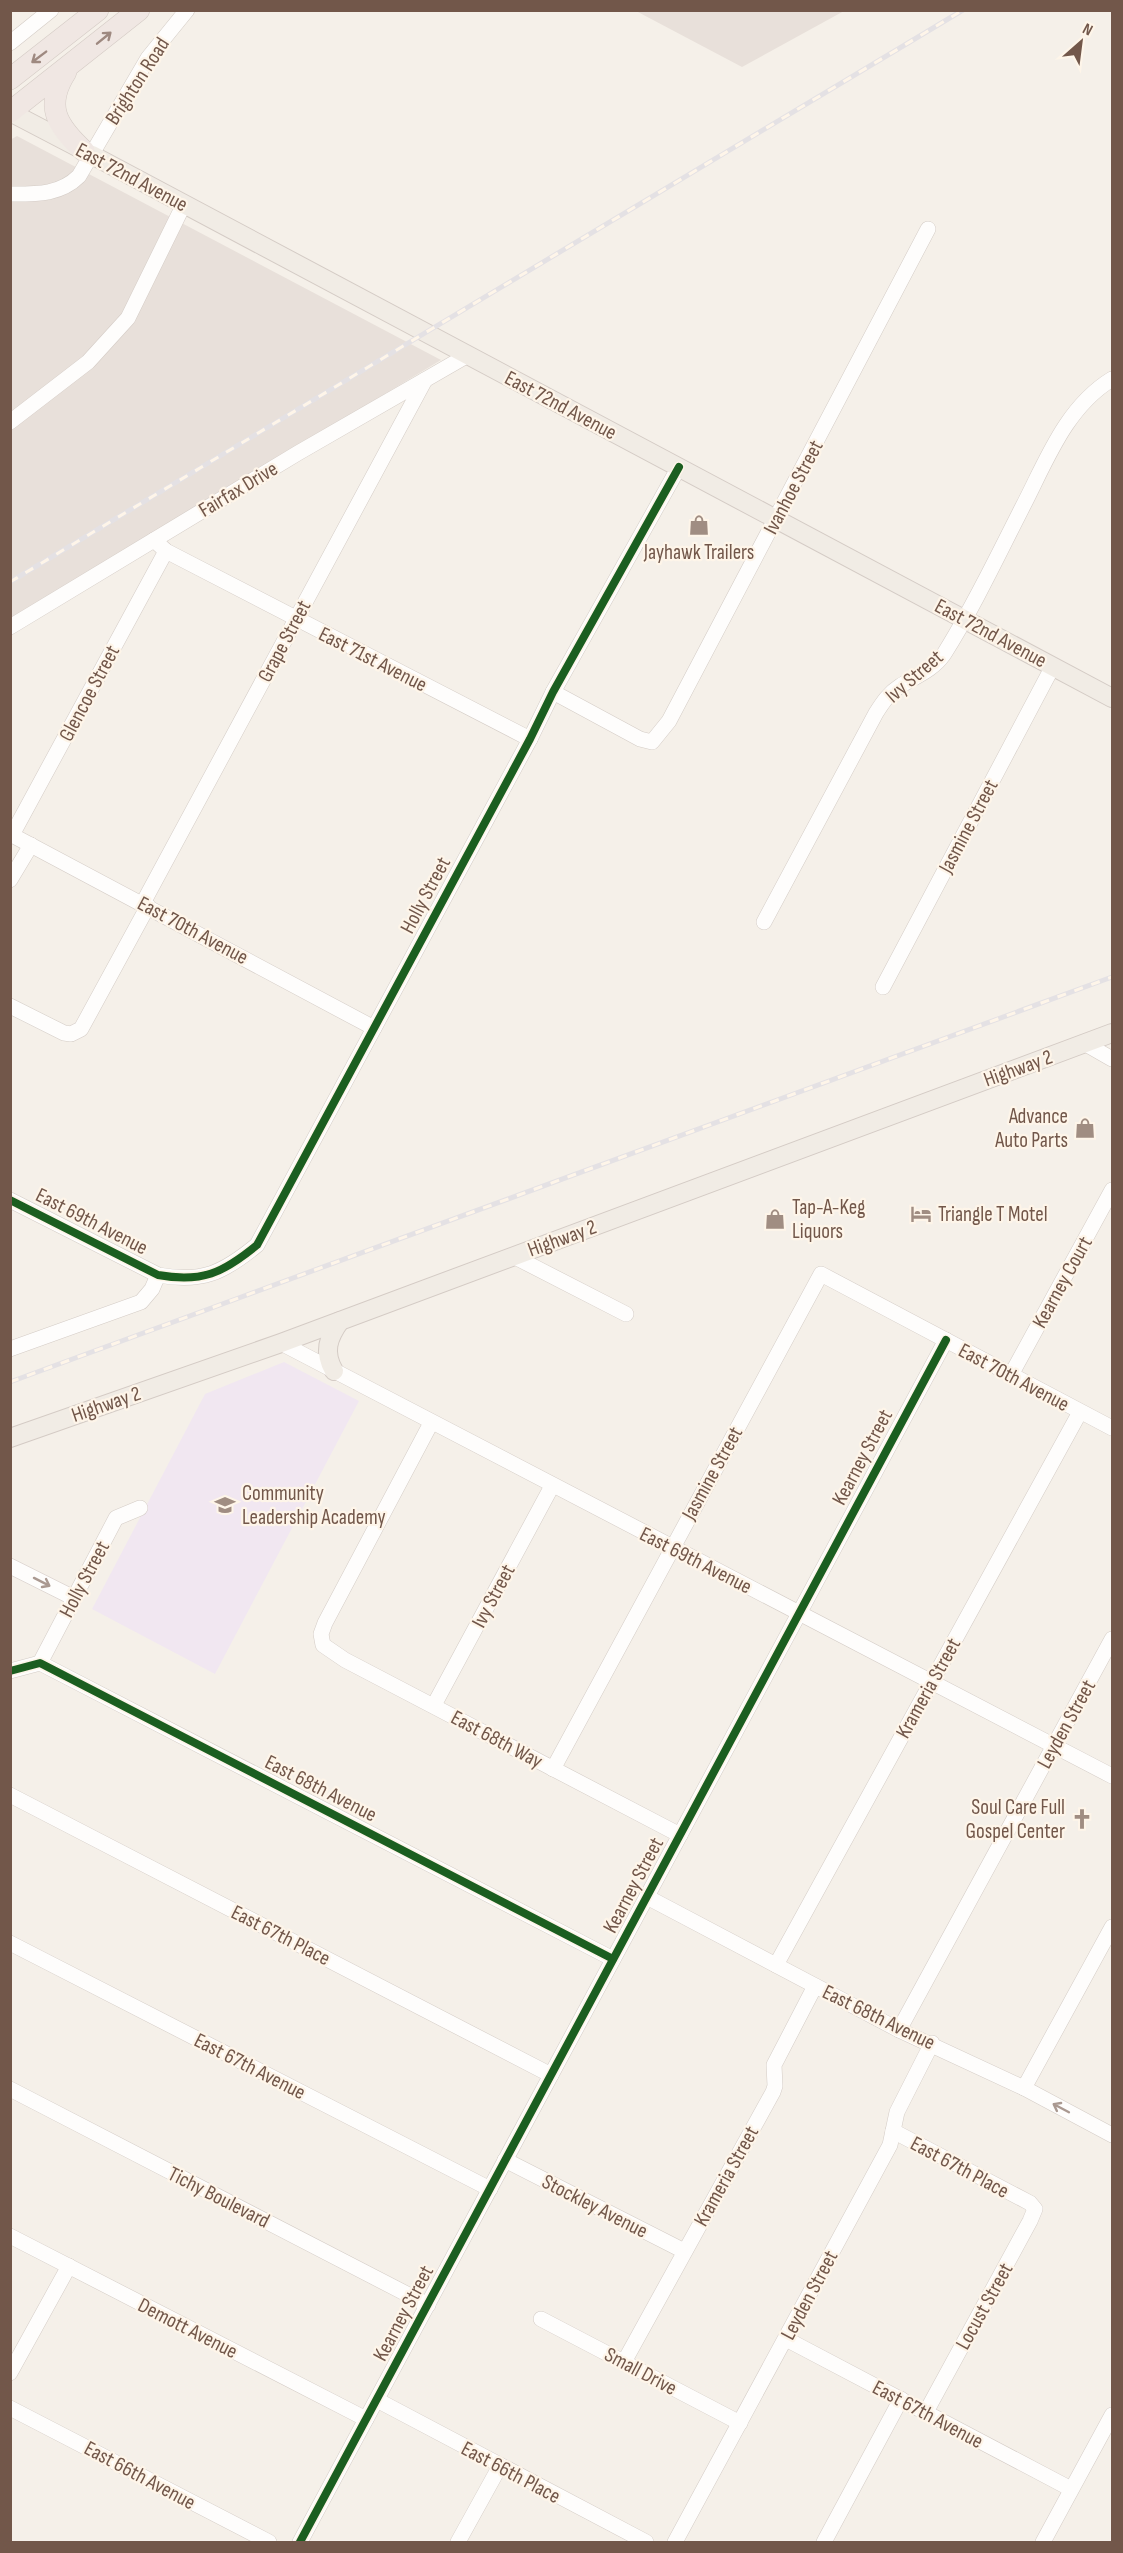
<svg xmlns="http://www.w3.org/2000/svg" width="1123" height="2553" viewBox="0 0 1123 2553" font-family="'Sofia Sans Condensed',sans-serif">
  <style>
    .industrial { fill: #e8e0da }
    .education { fill: #f1e7f1 }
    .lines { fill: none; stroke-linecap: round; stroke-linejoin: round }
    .minor-casing { stroke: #d4ccc6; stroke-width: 16 }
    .major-casing { stroke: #d4cbc5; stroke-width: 20 }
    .highway-casing { stroke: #d4cbc5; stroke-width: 22 }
    .minor { stroke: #fefdfc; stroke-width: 15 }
    .major { stroke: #f1ece5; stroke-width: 18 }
    .highway { stroke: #f0e7e3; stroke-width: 21 }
    .rail-casing { stroke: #e4e1e4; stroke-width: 5 }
    .rail { stroke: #fef5e9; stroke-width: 3; stroke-dasharray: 9; stroke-linecap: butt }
    .cycleway-casing { stroke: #fef5e9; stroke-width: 11 }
    .cycleway { stroke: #1b5e20; stroke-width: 8 }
    .oneway { stroke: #9e8980 }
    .oneway2 { stroke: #aa9991 }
    .labels { text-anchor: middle; stroke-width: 4.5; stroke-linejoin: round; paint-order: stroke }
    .street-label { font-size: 21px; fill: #72574a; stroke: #fef5e9 }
    .poi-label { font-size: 21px; fill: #72574a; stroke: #fef5e9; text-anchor: start }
  </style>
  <rect width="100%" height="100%" fill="#f5f0e9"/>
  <g class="industrial">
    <path d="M636,11H844L742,67Z"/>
    <path d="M17,136L441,360L11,619L10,140Z"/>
  </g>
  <path class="education" d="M284,1362L359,1401L215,1674L92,1609L205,1394Z"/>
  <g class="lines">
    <g class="minor-casing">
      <g id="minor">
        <path d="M10,43L51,10"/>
        <path d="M10,194C36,194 60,195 79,176L148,58L187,10"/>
        <path d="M10,422L88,362L128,318L184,204"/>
        <path d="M154,540L166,551L530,739"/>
        <path d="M10,627L298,453L468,355"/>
        <path d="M553,692L640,739L652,742L669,721L928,229"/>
        <path d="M10,834L374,1028"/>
        <path d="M12,835L166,551"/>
        <path d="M10,880L31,845"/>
        <path d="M143,903L425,380"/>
        <path d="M764,922L876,713C883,702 889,693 900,686C916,676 933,670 944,654C973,608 997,557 1022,508C1046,462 1065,408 1112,379"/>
        <path d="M883,987L1053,666"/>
        <path d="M10,1006L64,1033L71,1034L81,1029L148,906"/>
        <path d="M1084,1043L1112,1059"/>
        <path d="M10,1200L158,1275C202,1283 223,1273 257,1245L530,739L553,692L679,467"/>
        <path d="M513,1256L626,1314"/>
        <path d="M281,1343L1112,1776"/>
        <path d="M10,1349L141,1302L152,1289L158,1275"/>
        <path d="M1011,1375L1112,1190"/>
        <path d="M431,1423L325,1623L321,1634L323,1645L345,1660L680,1835"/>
        <path d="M10,1566L74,1598"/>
        <path d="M40,1663L116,1518L140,1508"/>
        <path d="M10,1671L40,1663L613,1959"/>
        <path d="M434,1705L552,1486"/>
        <path d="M553,1769L821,1274L1112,1428"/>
        <path d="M10,1795L551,2075"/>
        <path d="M647,1897L899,2030L1024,2088L1112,2135"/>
        <path d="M10,1943L490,2189"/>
        <path d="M776,1965L1080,1412"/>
        <path d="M899,2030L1112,1639"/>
        <path d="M1024,2088L1112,1927"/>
        <path d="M10,2089L428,2305"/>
        <path d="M893,2131L1030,2203L1035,2209L1030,2221L926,2412"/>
        <path d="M505,2160L684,2251"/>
        <path d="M10,2236L366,2419"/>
        <path d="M541,2319L740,2423"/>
        <path d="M786,2339L1071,2489"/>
        <path d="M624,2362L773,2092L775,2086L774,2065L815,1986"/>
        <path d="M10,2373L69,2266"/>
        <path d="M377,2400L646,2542"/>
        <path d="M10,2408L269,2542"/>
        <path d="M300,2542L946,1340"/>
        <path d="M458,2542L500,2466"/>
        <path d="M675,2542L890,2145L897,2112L932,2043"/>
        <path d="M824,2542L901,2399"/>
        <path d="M1043,2542L1112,2415"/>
      </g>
    </g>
    <g class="major-casing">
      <g id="major">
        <path d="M10,112L77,147"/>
        <path d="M92,155L1112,698"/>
        <path d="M334,1371C323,1352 328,1338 340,1321"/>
        <path d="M10,1438L281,1343L1112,1033"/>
      </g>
    </g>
    <g class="highway-casing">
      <g id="highway">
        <path d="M66,72C44,106 57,126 84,151"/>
        <path d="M10,79L98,10"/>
        <path d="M10,112L139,10"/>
      </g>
    </g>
    <use href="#minor" class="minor"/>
    <use href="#major" class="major"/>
    <use href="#highway" class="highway"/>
    <g class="rail-casing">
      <g id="rail">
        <path d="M10,582L963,10"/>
        <path d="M10,1382L1112,977"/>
      </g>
    </g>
    <use href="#rail" class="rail"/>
    <g class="cycleway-casing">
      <g id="cycleway">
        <path d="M10,1200L158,1275C202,1283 223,1273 257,1245L530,739L553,692L679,467"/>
        <path d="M10,1671L40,1663L613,1959"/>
        <path d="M300,2542L946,1340"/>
      </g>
    </g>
    <use href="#cycleway" class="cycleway"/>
  </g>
  <defs><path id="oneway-shaft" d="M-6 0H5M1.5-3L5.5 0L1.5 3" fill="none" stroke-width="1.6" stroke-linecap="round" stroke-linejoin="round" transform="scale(1.5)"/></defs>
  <g class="oneway">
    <use href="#oneway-shaft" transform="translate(104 38) rotate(-39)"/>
    <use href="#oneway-shaft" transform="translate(39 57) rotate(143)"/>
  </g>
  <g class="oneway2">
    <use href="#oneway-shaft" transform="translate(42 1582) rotate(27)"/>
    <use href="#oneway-shaft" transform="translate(1061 2108) rotate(-152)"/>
  </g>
  <defs>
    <g id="shop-bare" transform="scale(1.62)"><path d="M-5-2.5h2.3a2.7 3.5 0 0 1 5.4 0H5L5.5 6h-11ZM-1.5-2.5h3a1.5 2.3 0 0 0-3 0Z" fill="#a08d82" stroke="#fef5e9" stroke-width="2.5" paint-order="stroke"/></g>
    <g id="hotel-bare" transform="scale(1.62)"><path d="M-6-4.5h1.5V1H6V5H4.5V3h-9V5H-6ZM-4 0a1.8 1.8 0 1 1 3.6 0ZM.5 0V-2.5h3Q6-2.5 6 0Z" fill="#a08d82" stroke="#fef5e9" stroke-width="2.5" paint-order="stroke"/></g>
    <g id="school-bare" transform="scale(1.62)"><path d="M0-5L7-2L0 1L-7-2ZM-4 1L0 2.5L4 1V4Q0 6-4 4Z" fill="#a08d82" stroke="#fef5e9" stroke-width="2.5" paint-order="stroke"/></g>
    <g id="church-bare" transform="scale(1.62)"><path d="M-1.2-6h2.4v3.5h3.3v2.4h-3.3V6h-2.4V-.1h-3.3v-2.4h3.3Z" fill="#a08d82" stroke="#fef5e9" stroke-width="2.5" paint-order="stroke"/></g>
  </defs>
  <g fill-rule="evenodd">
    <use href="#shop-bare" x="699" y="525"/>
    <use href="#shop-bare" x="1085" y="1128"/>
    <use href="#hotel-bare" x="921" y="1214"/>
    <use href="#shop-bare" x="775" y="1219"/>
    <use href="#school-bare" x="225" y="1505"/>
    <use href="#church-bare" x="1082" y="1819"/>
  </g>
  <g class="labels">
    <g class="street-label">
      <text transform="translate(137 81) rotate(-57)" y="7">Brighton Road</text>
      <text transform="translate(132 177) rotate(28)" y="7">East 72nd Avenue</text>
      <text transform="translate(561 405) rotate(28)" y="7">East 72nd Avenue</text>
      <text transform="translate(793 487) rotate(-62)" y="7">Ivanhoe Street</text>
      <text transform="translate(238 489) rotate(-31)" y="7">Fairfax Drive</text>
      <text transform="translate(991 633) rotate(28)" y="7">East 72nd Avenue</text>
      <text transform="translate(284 641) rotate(-62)" y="7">Grape Street</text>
      <text transform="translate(373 659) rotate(27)" y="7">East 71st Avenue</text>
      <text transform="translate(914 676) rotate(-41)" y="7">Ivy Street</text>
      <text transform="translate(89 693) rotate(-62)" y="7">Glencoe Street</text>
      <text transform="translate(968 826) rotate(-62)" y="7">Jasmine Street</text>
      <text transform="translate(425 895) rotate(-62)" y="7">Holly Street</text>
      <text transform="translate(193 930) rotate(28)" y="7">East 70th Avenue</text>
      <text transform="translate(1018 1068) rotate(-20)" y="7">Highway 2</text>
      <text transform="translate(92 1221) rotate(27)" y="7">East 69th Avenue</text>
      <text transform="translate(562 1238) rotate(-20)" y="7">Highway 2</text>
      <text transform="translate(1062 1282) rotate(-61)" y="7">Kearney Court</text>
      <text transform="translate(1014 1377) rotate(28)" y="7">East 70th Avenue</text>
      <text transform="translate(106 1404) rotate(-19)" y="7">Highway 2</text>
      <text transform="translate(862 1457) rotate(-62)" y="7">Kearney Street</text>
      <text transform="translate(712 1473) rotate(-61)" y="7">Jasmine Street</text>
      <text transform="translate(696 1560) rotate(27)" y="7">East 69th Avenue</text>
      <text transform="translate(84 1579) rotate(-62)" y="7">Holly Street</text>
      <text transform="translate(493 1596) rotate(-62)" y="7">Ivy Street</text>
      <text transform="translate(928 1688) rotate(-61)" y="7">Krameria Street</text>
      <text transform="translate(1066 1724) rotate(-61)" y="7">Leyden Street</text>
      <text transform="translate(497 1739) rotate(28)" y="7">East 68th Way</text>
      <text transform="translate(321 1788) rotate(27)" y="7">East 68th Avenue</text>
      <text transform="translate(633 1885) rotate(-62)" y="7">Kearney Street</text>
      <text transform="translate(281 1935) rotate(27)" y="7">East 67th Place</text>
      <text transform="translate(879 2017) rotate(26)" y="7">East 68th Avenue</text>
      <text transform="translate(250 2066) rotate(27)" y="7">East 67th Avenue</text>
      <text transform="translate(960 2167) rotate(28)" y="7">East 67th Place</text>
      <text transform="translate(726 2176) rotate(-61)" y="7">Krameria Street</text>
      <text transform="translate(219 2197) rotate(27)" y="7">Tichy Boulevard</text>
      <text transform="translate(595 2206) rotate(27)" y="7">Stockley Avenue</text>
      <text transform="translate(809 2295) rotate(-62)" y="7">Leyden Street</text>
      <text transform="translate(984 2306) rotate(-61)" y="7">Locust Street</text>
      <text transform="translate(403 2313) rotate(-62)" y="7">Kearney Street</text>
      <text transform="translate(188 2328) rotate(27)" y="7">Demott Avenue</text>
      <text transform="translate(641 2371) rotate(28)" y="7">Small Drive</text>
      <text transform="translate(928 2414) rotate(28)" y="7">East 67th Avenue</text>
      <text transform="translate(511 2472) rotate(28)" y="7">East 66th Place</text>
      <text transform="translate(140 2475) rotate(28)" y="7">East 66th Avenue</text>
    </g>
    <g class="poi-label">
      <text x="699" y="559" text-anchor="middle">Jayhawk Trailers</text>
      <text x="1068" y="1123" text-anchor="end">Advance<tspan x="1068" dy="24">Auto Parts</tspan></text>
      <text x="792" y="1214">Tap-A-Keg<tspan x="792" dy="24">Liquors</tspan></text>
      <text x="938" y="1221">Triangle T Motel</text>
      <text x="242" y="1500">Community<tspan x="242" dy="24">Leadership Academy</tspan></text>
      <text x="1065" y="1814" text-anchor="end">Soul Care Full<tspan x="1065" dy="24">Gospel Center</tspan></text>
    </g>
  </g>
  <rect width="1123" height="2553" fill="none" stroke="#72574a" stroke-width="24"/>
  <g transform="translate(1081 42) rotate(28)" stroke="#fef5e9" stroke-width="4.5" paint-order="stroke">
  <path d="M0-4.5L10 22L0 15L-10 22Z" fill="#72574a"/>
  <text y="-9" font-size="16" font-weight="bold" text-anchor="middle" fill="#72574a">N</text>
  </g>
</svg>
